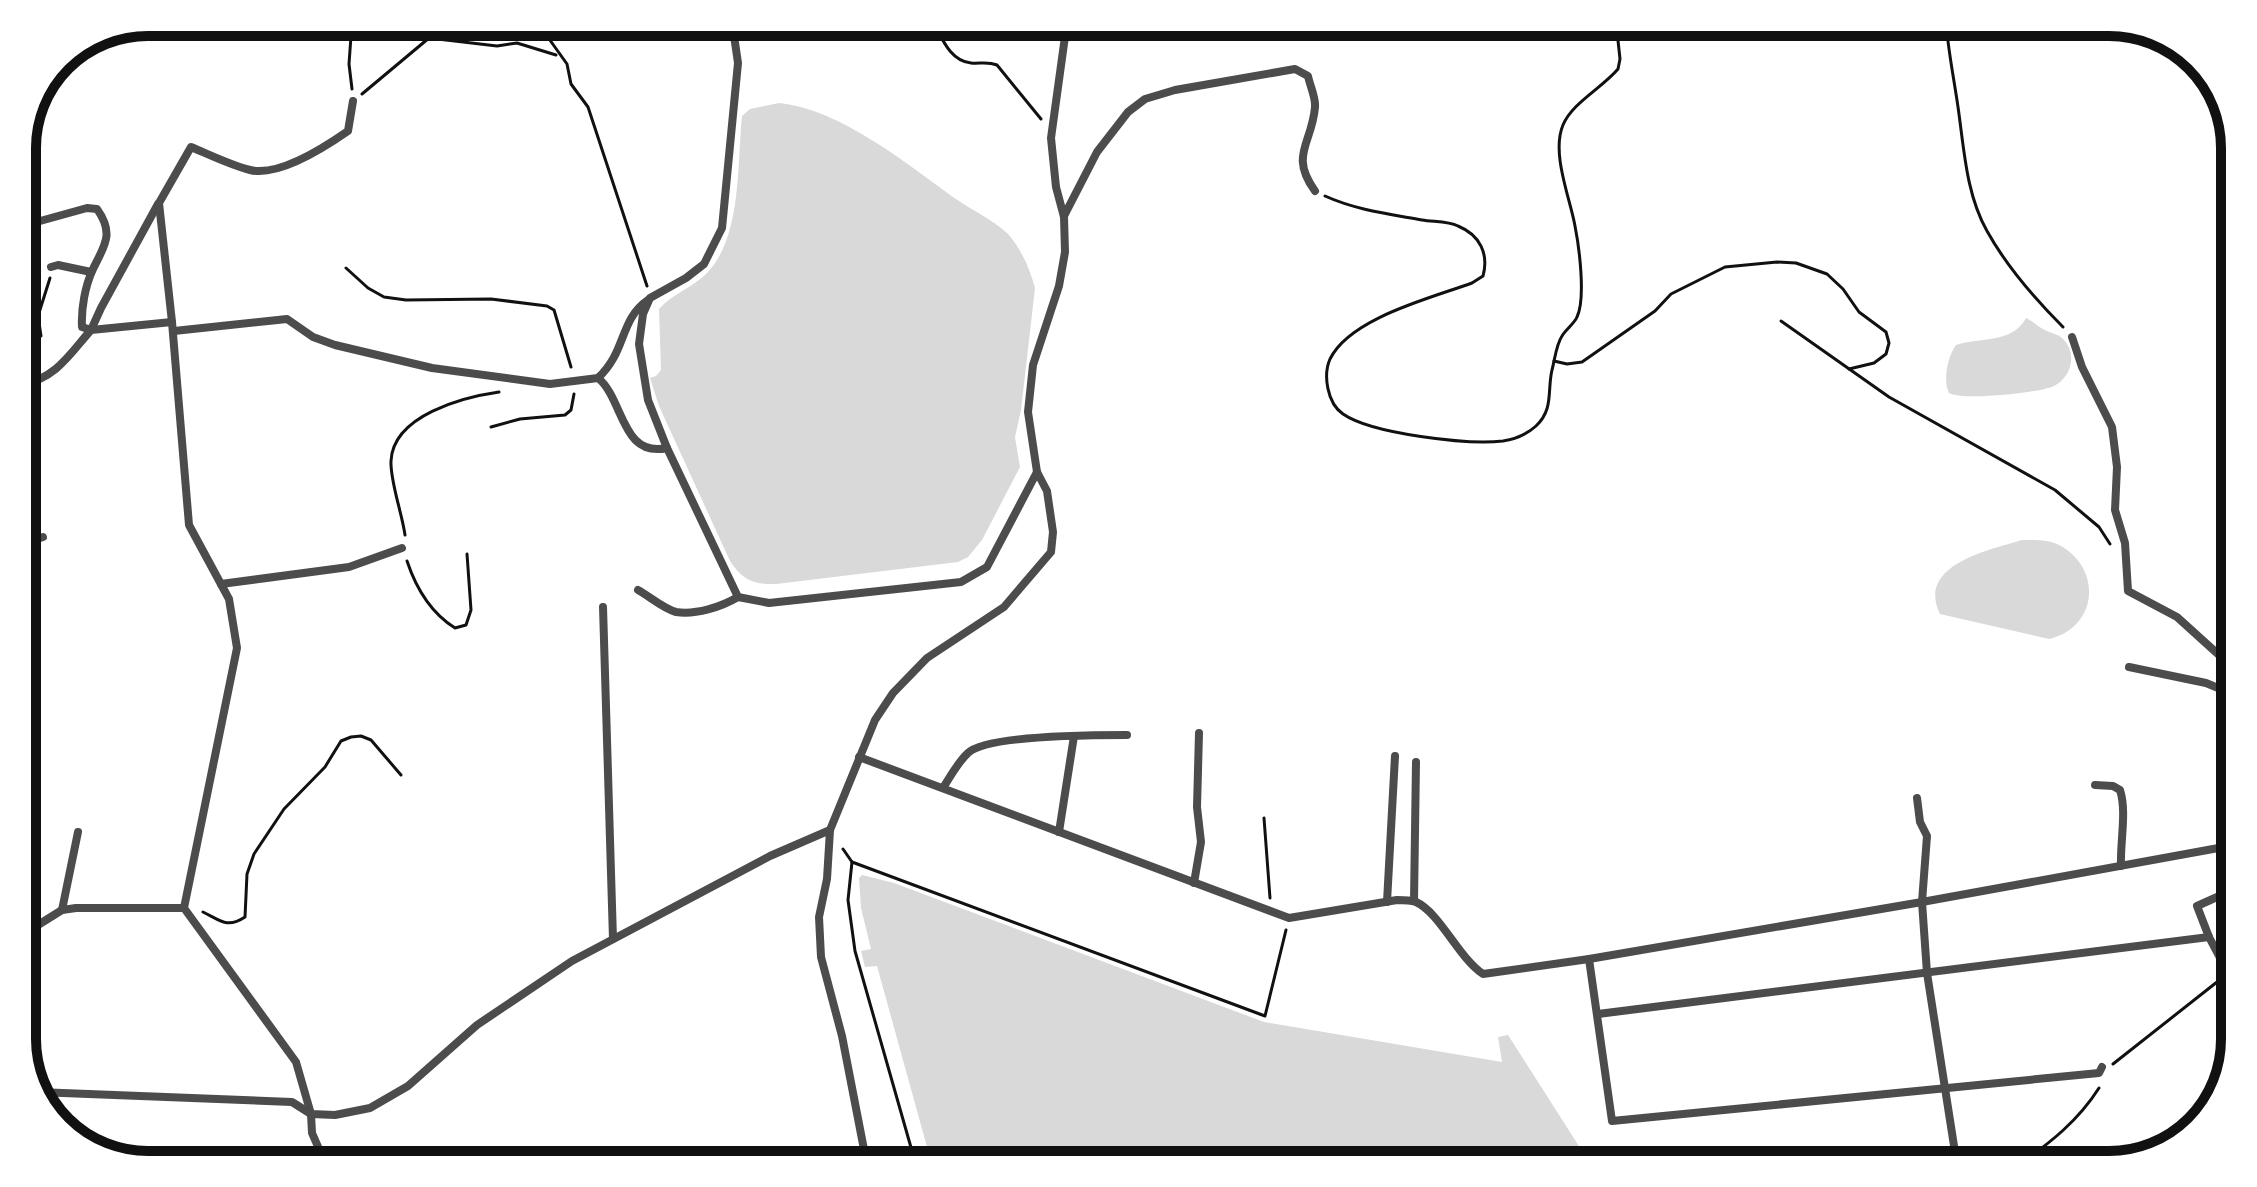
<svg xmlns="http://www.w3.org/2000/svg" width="2257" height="1187" viewBox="0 0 2257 1187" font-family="Arial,sans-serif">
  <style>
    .water { fill: #d9d9d9 }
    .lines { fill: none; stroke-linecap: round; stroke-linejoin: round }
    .path { stroke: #111; stroke-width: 3 }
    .minor { stroke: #4c4c4c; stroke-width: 8 }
    .rim { fill: none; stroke: #111; stroke-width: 10 }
  </style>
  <rect width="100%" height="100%" fill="#fff"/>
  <g class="water">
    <path d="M779,103C840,109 907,164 956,199C972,210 993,220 1007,233C1021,248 1030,269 1035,288L1021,410L1015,437L1020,467L982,540L968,557L958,562L776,584C754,585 742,580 730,561L659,406L650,378L656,376L661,370L659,309C673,293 693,288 708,272C742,235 737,164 742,116L750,109Z"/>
    <path d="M2026,318C2033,321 2039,328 2047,331C2053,334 2058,334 2063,339C2078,354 2071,377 2054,386C2040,393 1962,401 1949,393C1943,381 1947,357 1956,345C1980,337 2012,344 2026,318Z"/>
    <path d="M2022,540C2033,540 2048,539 2059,545C2103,568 2098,628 2049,639L1940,614C1916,565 1989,550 2022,540Z"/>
    <path d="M862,875L894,883L1264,1022L1502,1062L1498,1037L1508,1035L1591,1165H932L877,966L865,967L861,951L871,949L861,908L859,878Z"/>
  </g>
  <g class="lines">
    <g class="path">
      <path d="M537,22L567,64L571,84L588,107L647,286"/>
      <path d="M933,22C942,38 950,61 971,63C980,64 987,61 997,65L1041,119"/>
      <path d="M1946,22C1948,50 1954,79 1958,107C1964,148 1966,194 1987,231C2007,267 2034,298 2063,327"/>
      <path d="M352,89L349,64L352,22"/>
      <path d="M362,94L429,38L497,46L517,43L556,55"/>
      <path d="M1325,196C1356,210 1389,214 1422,220C1433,222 1448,221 1458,226C1480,235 1489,254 1483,276L1472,283C1431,298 1350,318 1330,359C1323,375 1327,403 1343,414C1372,434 1468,445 1503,441C1516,439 1526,435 1536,426C1554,409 1547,391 1552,370C1555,359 1556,345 1562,336C1566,329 1574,324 1577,317C1586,298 1579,246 1575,226C1570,198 1551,153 1563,125C1572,103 1602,88 1618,69L1620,59L1616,22"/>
      <path d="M346,268L368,288L384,297L406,300L491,299L547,306L554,310L571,367"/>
      <path d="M22,275L39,270"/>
      <path d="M22,310L38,306"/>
      <path d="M1781,321L1889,397L2055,490L2099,527L2110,544"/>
      <path d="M41,336L38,316L50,278"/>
      <path d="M1554,361L1567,364L1582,362L1655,311L1671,294L1725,267L1777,262L1796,263L1827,274L1843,289L1859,312L1886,332L1889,343L1886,354L1874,363L1849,369"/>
      <path d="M491,427L520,419L565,415L571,410L574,394"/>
      <path d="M405,535C402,513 390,481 391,461C393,415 464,397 499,392"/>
      <path d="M407,561C416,588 431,613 455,628L466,625L471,610L467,554"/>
      <path d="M1264,818L1270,898"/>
      <path d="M843,849L852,862L848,900L855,951L916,1165"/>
      <path d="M852,862L1265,1016L1286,930"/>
      <path d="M203,912C220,920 227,929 245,917L247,874L254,854L284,809L325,767L341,741L351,737L361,736L371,740L401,775"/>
      <path d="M2113,1064L2217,982"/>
      <path d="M2019,1165C2051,1142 2078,1121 2099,1088"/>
    </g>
    <g class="minor">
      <path d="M732,22L738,63L722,228L704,264L686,278L650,298L643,314L639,344L648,400L667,448L738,597L769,603L961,582L987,567L1037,472"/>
      <path d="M1064,216L1097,152L1128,112L1145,99L1175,90L1295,69L1308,76C1310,86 1316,98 1315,107C1312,144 1289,155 1315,191"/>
      <path d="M22,226L87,208L97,209C115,234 104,246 93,269C85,286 81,309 82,327L91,330L101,308L158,204"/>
      <path d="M51,267L58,265L91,272"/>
      <path d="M172,322L159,203L191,147C210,155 230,165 250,170C279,177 325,147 348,131L353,101"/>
      <path d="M174,331L287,319L313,337L335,345L432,368L550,384L598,378C627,351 619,320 648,300"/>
      <path d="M2072,337L2082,367L2112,427L2117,467L2115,510L2125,543L2128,591L2177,617L2219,655L2235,664"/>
      <path d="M598,378C624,399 621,458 667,448"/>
      <path d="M22,385C57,377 69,355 91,330L172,322L189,525L229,599L237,648L184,908L296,1062L311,1114L312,1133L326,1165"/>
      <path d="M22,507L28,544"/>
      <path d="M22,544L43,537"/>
      <path d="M221,584L349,567L402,548"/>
      <path d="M638,590C649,596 664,609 676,612C696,615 721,607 738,597"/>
      <path d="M603,607L613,939"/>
      <path d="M2129,667L2206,683L2235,695"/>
      <path d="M859,757L1289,918L1397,900C1403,900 1410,900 1416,902C1440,913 1458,957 1483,974L1589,959L1922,902L2235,845"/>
      <path d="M2095,785L2113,786L2120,790C2127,812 2120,841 2121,866"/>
      <path d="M943,788C950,777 958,762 968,753C986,735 1098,735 1127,735"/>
      <path d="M1917,798L1920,822L1927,836L1922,902L1927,973L1957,1165"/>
      <path d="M1059,832L1074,736"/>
      <path d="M1194,883L1201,842L1197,807L1199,733"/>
      <path d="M1414,901L1416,762"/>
      <path d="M1387,902L1395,756"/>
      <path d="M62,910L78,832"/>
      <path d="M22,935L62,910L76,908H184"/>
      <path d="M1589,959L1612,1121L2099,1073L2102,1067"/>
      <path d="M2228,973L2209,937L2197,906L2235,889"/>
      <path d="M22,979C36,1008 42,1031 27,1061"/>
      <path d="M1598,1014L2209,937"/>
      <path d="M37,1092L292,1102L311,1114L335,1115L370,1108L408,1086L477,1025L572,961L770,856L830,830"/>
      <path d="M867,1165L842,1036L821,957L819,917L827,879L830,830L875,720L893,693L927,658L1004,607L1051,552L1053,532L1047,491L1037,472L1028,412L1033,365L1059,286L1065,252L1064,217L1056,187L1051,138L1067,22"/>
    </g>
  </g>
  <path d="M0 0H2257V1187H0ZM148 36H2109A112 112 0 0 1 2221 148V1039A112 112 0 0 1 2109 1151H148A112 112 0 0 1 36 1039V148A112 112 0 0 1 148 36Z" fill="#fff" fill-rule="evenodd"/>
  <path class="rim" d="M148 36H2109A112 112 0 0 1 2221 148V1039A112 112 0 0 1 2109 1151H148A112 112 0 0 1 36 1039V148A112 112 0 0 1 148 36Z"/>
</svg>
